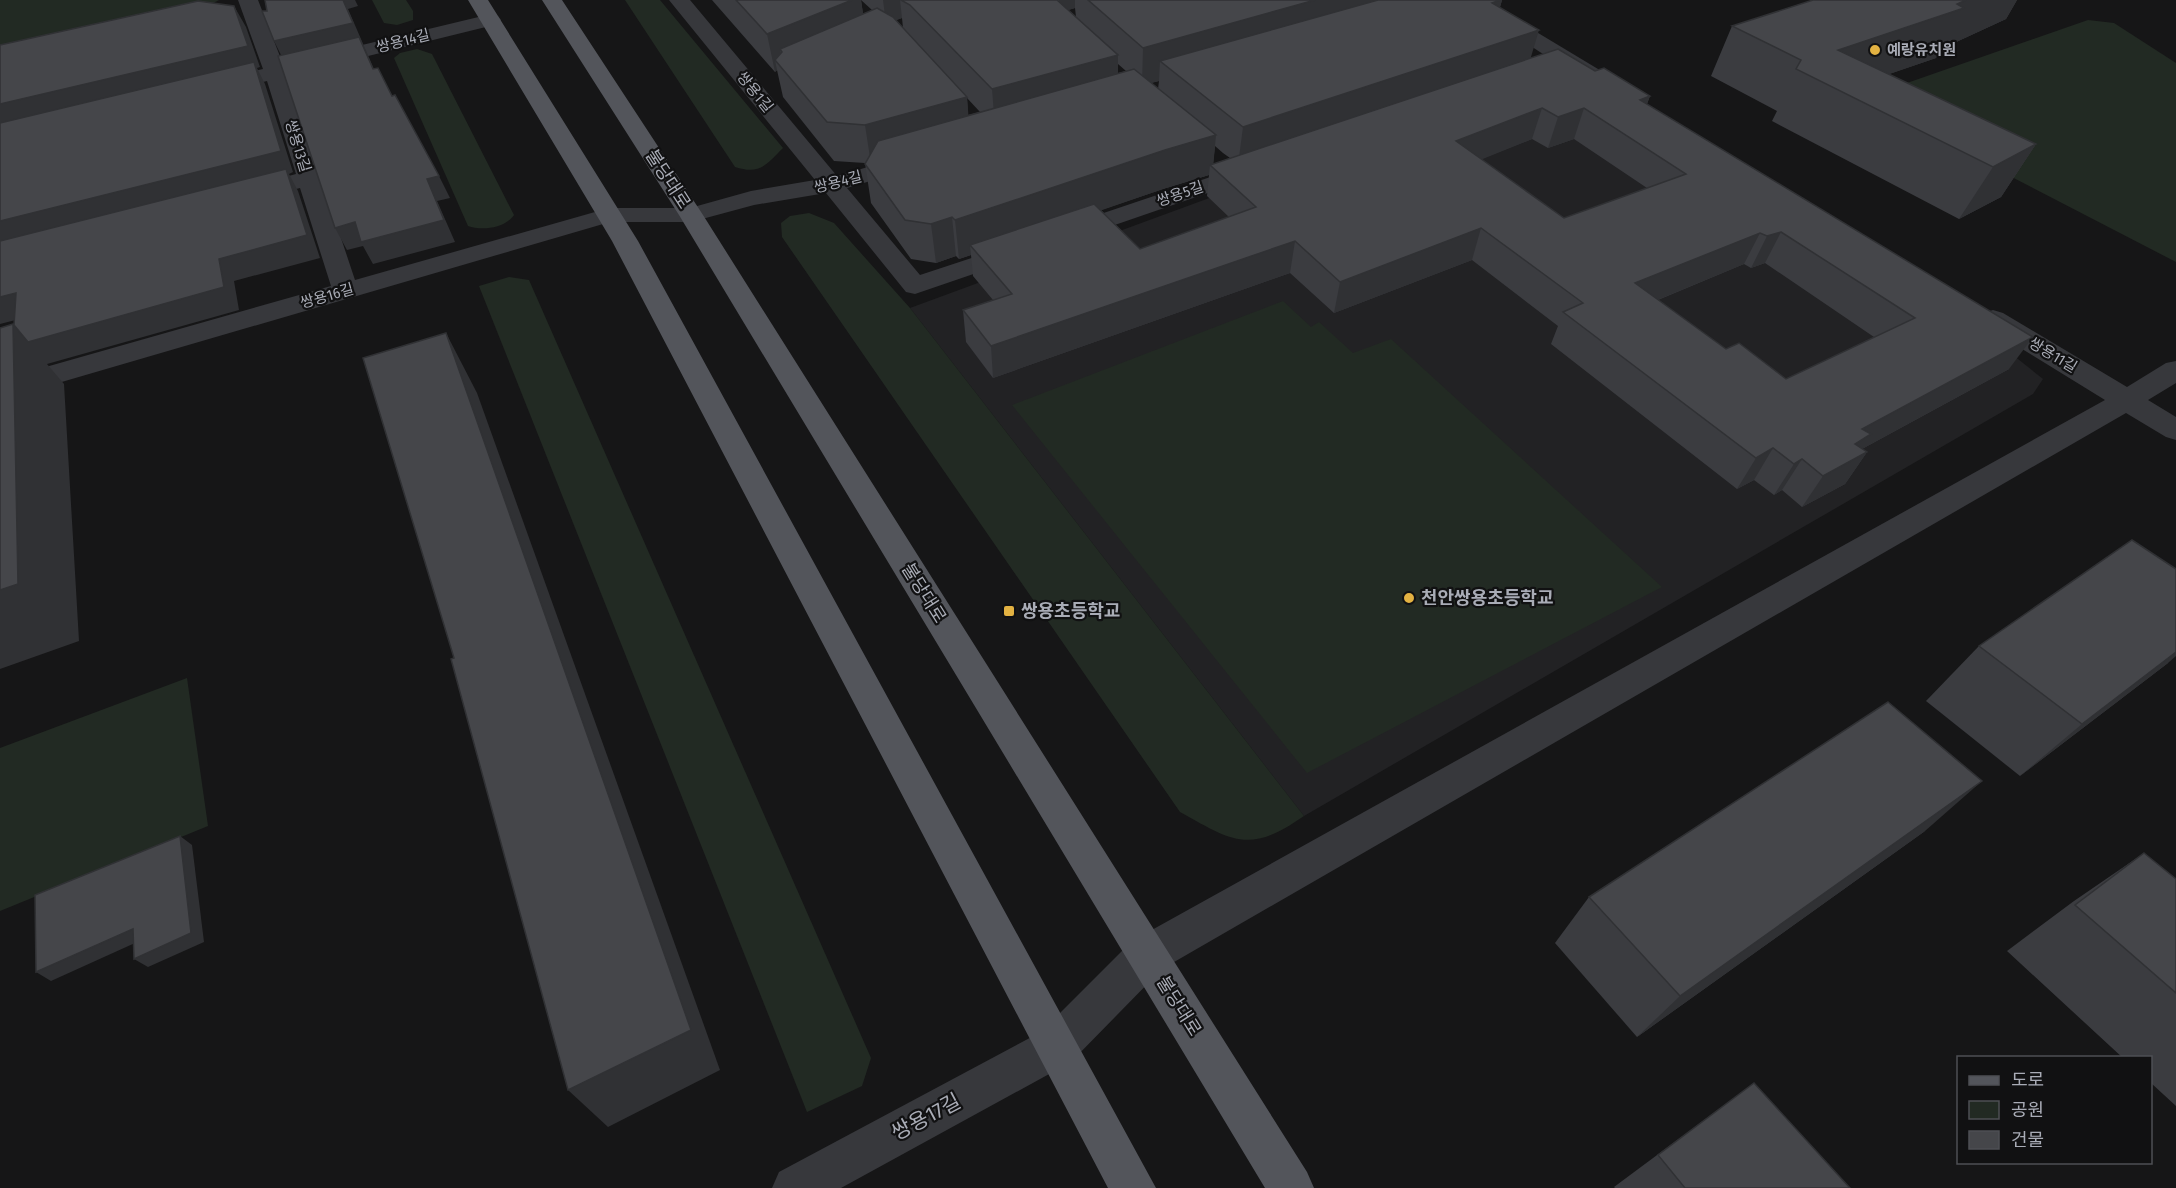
<svg xmlns="http://www.w3.org/2000/svg" width="2176" height="1188" viewBox="0 0 2176 1188" font-family="'Fira Sans Condensed','Noto Sans KR',sans-serif">
  <style>
    .built { fill: #222224 }
    .green { fill: #222a23 }
    .lines { fill: none; stroke-linecap: round; stroke-linejoin: round }
    .minor { fill: #37383c; fill-rule: evenodd }
    .major { fill: #53555b; fill-rule: evenodd }
    .wall { fill: #3b3c40; fill-rule: evenodd }
    .shaded-wall { fill: #303134 }
    .building { fill: #45464a; stroke: #303134; stroke-width: 1.5; fill-rule: evenodd }
    .poi-dot { fill: #e3b242; stroke: #111112; stroke-width: 2 }
    .labels { text-anchor: middle; stroke-width: 4.5; stroke-linejoin: round; paint-order: stroke }
    .far-street-label { font-size: 15px; fill: #a9acb6; stroke: #111112 }
    .far-poi-label { font-size: 15px; font-weight: bold; fill: #a9acb6; stroke: #111112; text-anchor: start }
    .street-label { font-size: 18px; fill: #a9acb6; stroke: #111112 }
    .poi-label { font-size: 18px; font-weight: bold; fill: #a9acb6; stroke: #111112; text-anchor: start }
    .near-street-label { font-size: 21px; fill: #a9acb6; stroke: #111112 }
  </style>
  <rect width="100%" height="100%" fill="#161617"/>
  <path class="built" d="M1544,75L1576,84L2018,359L2043,379L2033,394L1304,816L910,308Z"/>
  <g class="green">
    <path d="M0,0H219L206,7L0,53Z"/>
    <path d="M372,0H406L413,11V20L397,25L384,23Z"/>
    <path d="M625,0H660L783,148C766,165 760,175 735,167Z"/>
    <path d="M2088,20L2114,23L2176,63V262L1861,99Z"/>
    <path d="M417,49L432,54L514,215C505,228 482,231 468,226L394,58L400,53Z"/>
    <path d="M809,213L834,223L910,308L1304,816C1249,854 1234,842 1180,812L782,237L781,223L790,216Z"/>
    <path d="M509,277L529,280L871,1058L862,1086L807,1112L479,286Z"/>
    <path d="M1283,301L1311,327L1319,322L1353,353L1391,339L1662,587L1307,773L1012,405Z"/>
    <path d="M187,678L208,826L0,911V748Z"/>
  </g>
  <g class="lines">
    <g class="minor">
      <path d="M238,0H258L283,64L491,14L498,16L501,20L498,24L287,76L355,280L609,208H690L751,191L815,180L669,0H690L837,176L909,155L917,157L921,162L917,167L847,188L920,275L1014,244L1023,247L1027,252L1023,257L915,294L906,292L826,193L754,205L691,222H610L0,400V380L331,286L300,188L249,201L240,199L237,194L240,189L296,174L267,81L218,93L210,91L207,86L210,81L263,69Z"/>
      <path d="M1459,0H1483L1598,69L1601,74L1598,79H1582Z"/>
      <path d="M1249,164L1257,166L1261,171L1257,176L1077,238L1068,240L1059,238L1056,233L1059,228Z"/>
      <path d="M1993,310L2003,313L2127,387L2166,363L2176,361V383L2148,400L2176,417V440L2166,437L2126,413L1162,969L1071,1062L841,1188H772L779,1172L1041,1032L1132,941L2105,400L1983,325L1980,319L1983,313Z"/>
    </g>
    <g class="major">
      <path d="M468,0H488L638,241L1156,1188H1108L612,241Z"/>
      <path d="M542,0H562L703,215L1307,1172L1314,1188H1265L679,215Z"/>
    </g>
  </g>
  <g class="wall">
    <path d="M712,0H1502L1500,7L1531,58L1595,71L1650,96L1647,104L2009,369L1862,449L1867,452L1845,484L1802,507L1782,490L1774,495L1754,480L1737,489L1551,344L1558,326L1472,260L1334,313L1290,273L993,378L966,342L963,310L993,300L973,276L971,255L959,259L956,256L936,263L911,259L871,203L865,163L834,161L783,97L777,70L775,72ZM861,0L872,10L863,14ZM1075,8L1076,17L1068,10ZM902,18L903,28L896,20ZM1118,64L1126,71L1118,73ZM1159,81L1158,89L1151,83ZM967,98L980,112L968,115ZM1532,139L1548,148L1574,139L1647,188L1564,218L1481,159ZM1215,146L1223,153L1230,158L1213,164ZM1209,175L1207,196L1229,217L1140,249L1101,210L1163,189ZM1765,263L1874,337L1786,379L1726,349L1658,300L1744,264L1751,268Z"/>
    <path d="M1813,0H2017L2006,19L1941,49L1936,58L1889,74L2036,144L2001,197L1959,219L1772,121L1777,111L1711,76L1732,26Z"/>
    <path d="M1979,646L2168,663L2020,776L1926,701Z"/>
    <path d="M1925,831L1637,1037L1555,943L1589,897Z"/>
    <path d="M2144,853L2176,879V1106L2151,1083V1058H2123L2007,951L2074,901Z"/>
    <path d="M1754,1083L1850,1188H1615L1614,1187Z"/>
  </g>
  <g class="shaded-wall">
    <path d="M343,0H355L358,6L348,9L383,90L284,61L274,41Z"/>
    <path d="M852,0H861L866,33L782,52L780,49L783,68L775,60L777,70L775,72L767,34Z"/>
    <path d="M883,0H900L902,18L886,24Z"/>
    <path d="M1059,0H1075V8L1059,13Z"/>
    <path d="M1315,0H1435L1160,61L1159,81L1142,85L1143,48Z"/>
    <path d="M1500,0H1502L1492,36V3Z"/>
    <path d="M1966,0H2017L2006,19L1941,49L1936,58L1840,91L1838,50Z"/>
    <path d="M234,6L246,27L260,67L257,68L265,84L293,172L289,174L298,191L320,258L234,281L239,310L47,364L64,384L79,641L0,669V590L13,324L224,287L0,248V104Z"/>
    <path d="M1539,30L1528,67L1238,165L1243,127Z"/>
    <path d="M1118,55V93L995,127L992,89Z"/>
    <path d="M1650,96L1638,126L1640,100Z"/>
    <path d="M967,97L970,135L871,164L865,125Z"/>
    <path d="M1542,108L1532,139L1448,173L1456,141Z"/>
    <path d="M1584,108L1574,139L1548,148L1558,117Z"/>
    <path d="M1216,135L1213,168L1210,165L1209,175L1163,189L978,253L970,245L971,255L959,259L955,220L1165,150Z"/>
    <path d="M2036,144L2001,197L1959,219L1993,167Z"/>
    <path d="M439,176L450,198L437,201L455,242L373,264L363,246L347,250L335,228L355,222L427,179Z"/>
    <path d="M952,217L956,256L936,263L931,224Z"/>
    <path d="M1481,228L1472,260L1334,313L1340,282Z"/>
    <path d="M1781,232L1765,263L1751,268L1767,236Z"/>
    <path d="M1760,233L1744,264L1621,315L1635,283Z"/>
    <path d="M1295,241L1290,273L993,378L991,346Z"/>
    <path d="M16,293L35,315L0,324V297Z"/>
    <path d="M446,333L477,393L720,1070L608,1127L568,1090Z"/>
    <path d="M2033,337L2009,369L1860,450L1867,452L1845,484L1802,507L1823,476L1862,429Z"/>
    <path d="M1773,448L1754,480L1737,489L1756,458Z"/>
    <path d="M1802,459L1782,490L1774,495L1794,464Z"/>
    <path d="M2176,652V656L2168,663L2020,776L2082,724Z"/>
    <path d="M1982,781L1925,831L1637,1037L1680,996Z"/>
    <path d="M180,836L192,845L204,942L148,967L134,959Z"/>
    <path d="M133,929L146,938L51,981L36,972Z"/>
  </g>
  <g class="building">
    <path d="M265,0H343L353,23L274,41L262,11H267Z"/>
    <path d="M736,0H852L767,34Z"/>
    <path d="M901,0H1057L1118,55L992,89L910,5Z"/>
    <path d="M1088,0H1315L1143,48Z"/>
    <path d="M1378,0H1500L1492,3L1539,30L1243,127L1160,61Z"/>
    <path d="M1813,0H1966L1957,4L1964,8L1838,50L2036,144L1993,167L1796,69L1801,60L1732,26Z"/>
    <path d="M198,1L234,6L248,46L0,104V45Z"/>
    <path d="M877,8L893,17L967,97L865,125L827,122L775,60L782,52L780,49Z"/>
    <path d="M359,37L373,69L378,68L392,96L395,95L439,176L427,179L444,220L361,242L355,222L335,228L278,56Z"/>
    <path d="M1558,49L1595,71L1604,68L1650,96L1640,100L2033,337L1862,429L1871,434L1855,444L1867,452L1823,476L1802,459L1794,464L1773,448L1756,458L1563,312L1583,303L1481,228L1340,282L1295,241L991,346L963,310L1012,294L970,245L1094,204L1140,249L1256,207L1210,165ZM1542,108L1558,117L1584,108L1686,174L1564,218L1456,141ZM1781,232L1915,318L1786,379L1739,343L1726,349L1635,283L1760,233L1767,236Z"/>
    <path d="M254,62L281,151L0,221V123Z"/>
    <path d="M1134,69L1216,135L1165,150L955,220L952,217L931,224L905,220L865,164L878,141Z"/>
    <path d="M286,169L307,235L219,259L224,287L28,342L14,325L16,293L0,297V241Z"/>
    <path d="M13,324L18,584L0,590V328Z"/>
    <path d="M446,333L691,1030L568,1090L451,659L454,658L363,358Z"/>
    <path d="M2132,540L2176,569V652L2082,724L1979,646Z"/>
    <path d="M1888,702L1982,781L1680,996L1589,897Z"/>
    <path d="M180,836L191,933L134,959L133,929L36,972L35,895Z"/>
    <path d="M2144,853L2176,879V993L2075,905Z"/>
    <path d="M1754,1083L1850,1188H1685L1658,1155Z"/>
  </g>
  <g class="poi-dot">
    <circle cx="1875" cy="50" r="6"/>
    <circle cx="1409" cy="598" r="6"/>
    <rect x="1003" y="605" width="12" height="12" rx="3"/>
  </g>
  <g class="labels">
    <g class="far-street-label">
      <text transform="translate(403 41) rotate(-14)" y="5">쌍용14길</text>
      <text transform="translate(755 92) rotate(51)" y="5">쌍용1길</text>
      <text transform="translate(298 146) rotate(73)" y="5">쌍용13길</text>
      <text transform="translate(838 182) rotate(-14)" y="5">쌍용4길</text>
      <text transform="translate(1180 194) rotate(-19)" y="5">쌍용5길</text>
      <text transform="translate(327 296) rotate(-16)" y="5">쌍용16길</text>
      <text transform="translate(2053 355) rotate(31)" y="5">쌍용11길</text>
    </g>
    <g class="far-poi-label">
      <text x="1887" y="55">예랑유치원</text>
    </g>
    <g class="street-label">
      <text transform="translate(668 179) rotate(57)" y="6">불당대로</text>
      <text transform="translate(924 593) rotate(58)" y="6">불당대로</text>
      <text transform="translate(1179 1006) rotate(58)" y="6">불당대로</text>
    </g>
    <g class="poi-label">
      <text x="1421" y="604">천안쌍용초등학교</text>
      <text x="1021" y="617">쌍용초등학교</text>
    </g>
    <g class="near-street-label">
      <text transform="translate(926 1117) rotate(-28)" y="7">쌍용17길</text>
    </g>
  </g>
  <rect x="1957" y="1056" width="195" height="108" fill="#111112" stroke="#4e4f54" stroke-width="1.5"/>
  <rect x="1969" y="1076" width="30" height="9" fill="#53555b" stroke="#4e4f54" stroke-width="1.5"/>
  <text x="2011" y="1086" font-size="18" fill="#a9acb6">도로</text>
  <rect x="1969" y="1101" width="30" height="18" fill="#222a23" stroke="#4e4f54" stroke-width="1.5"/>
  <text x="2011" y="1116" font-size="18" fill="#a9acb6">공원</text>
  <rect x="1969" y="1131" width="30" height="18" fill="#45464a" stroke="#4e4f54" stroke-width="1.5"/>
  <text x="2011" y="1146" font-size="18" fill="#a9acb6">건물</text>
</svg>
